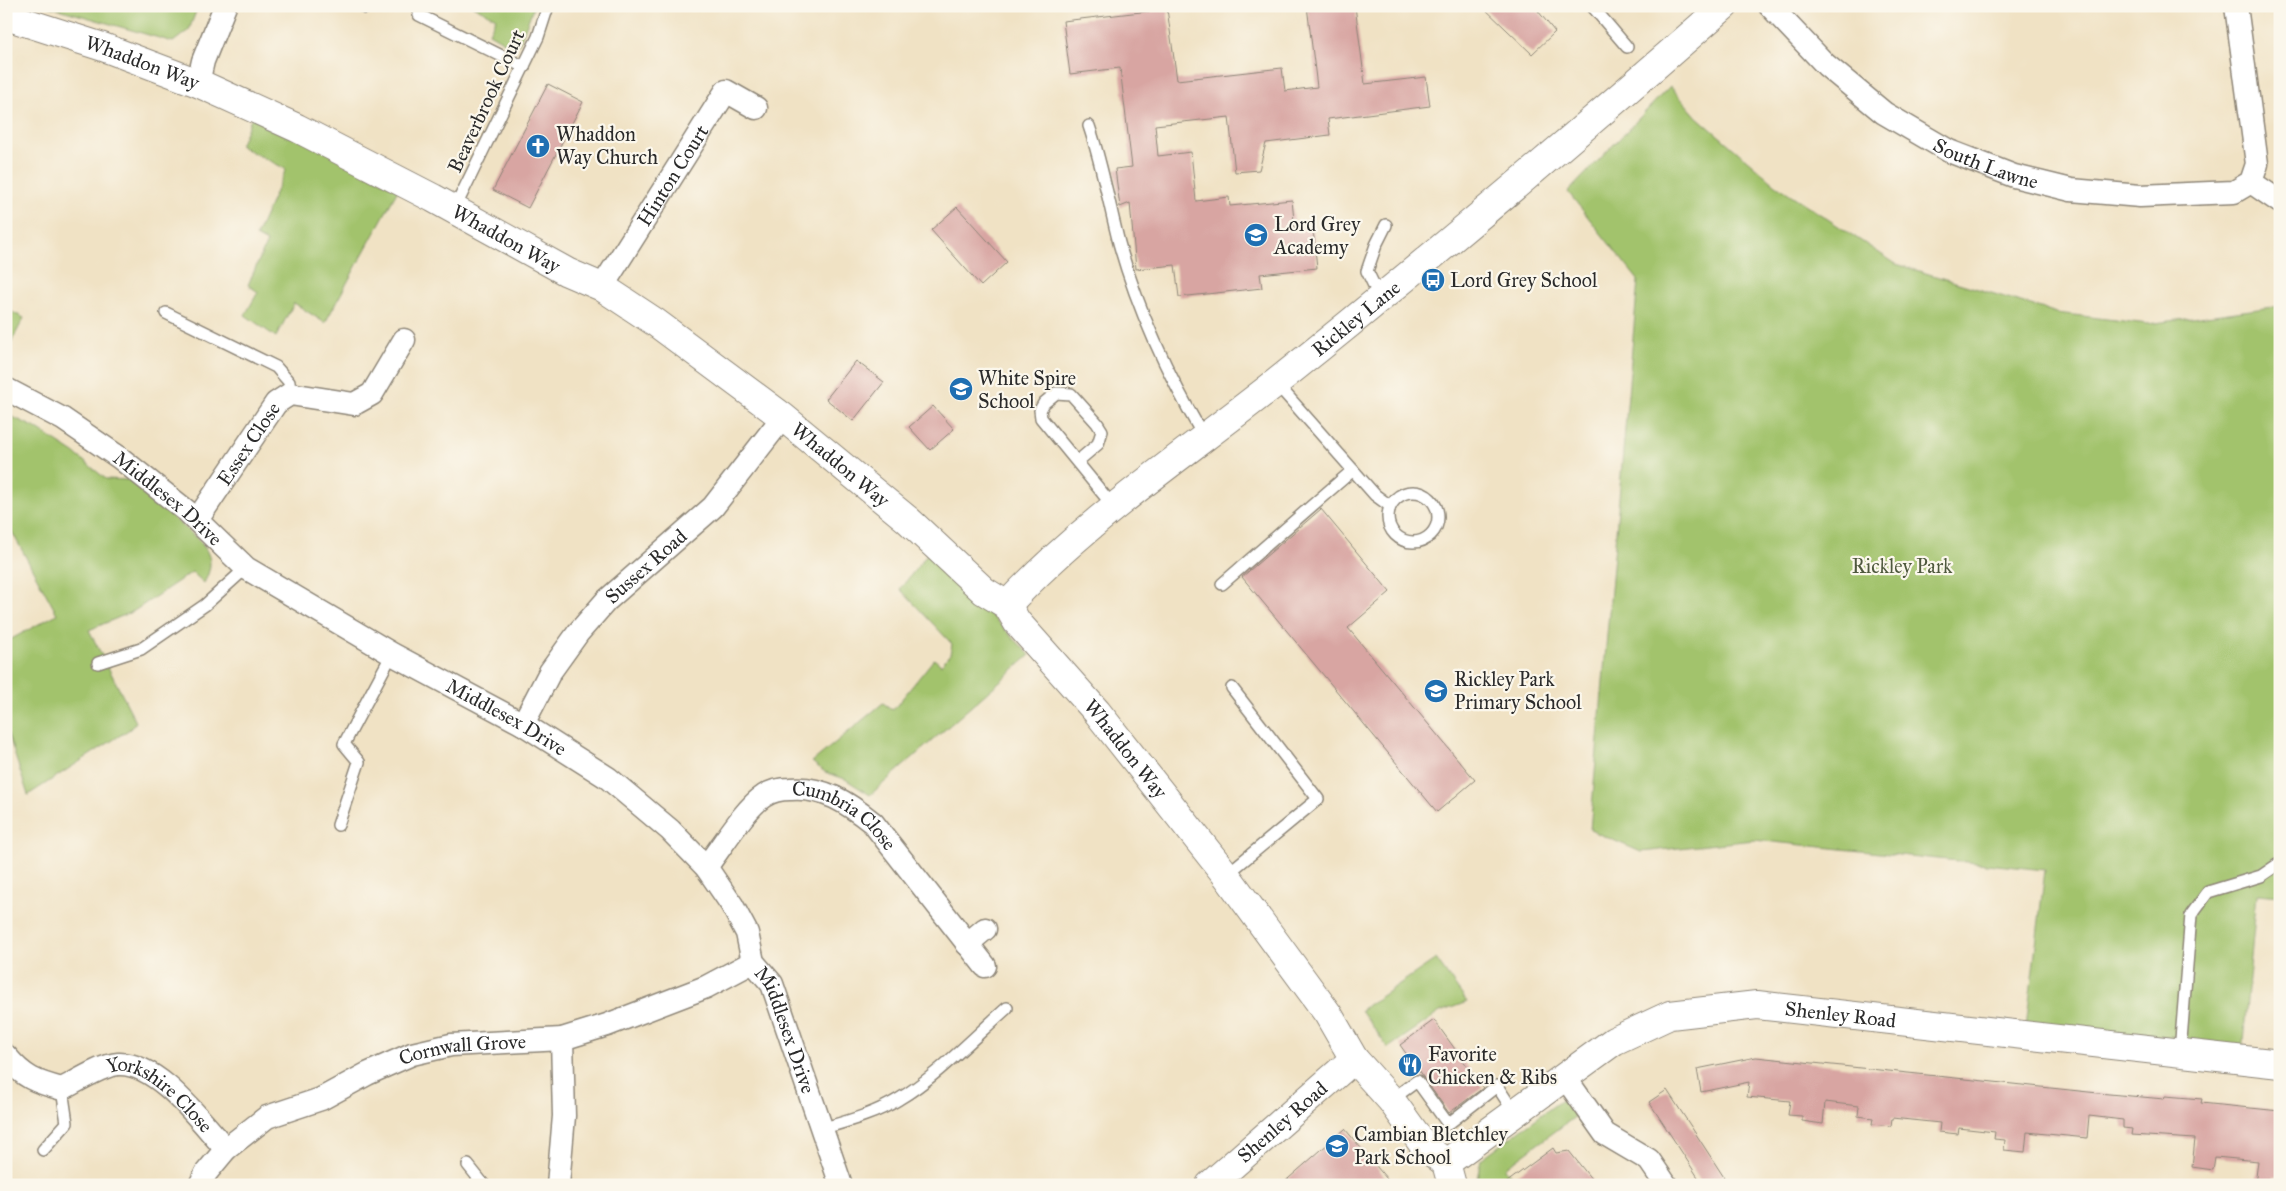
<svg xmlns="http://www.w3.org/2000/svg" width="2286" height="1191" viewBox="0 0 2286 1191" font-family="'IM FELL Great Primer',serif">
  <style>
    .green { fill: #a2c36c; stroke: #66774c }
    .building { fill: #d8a5a2 }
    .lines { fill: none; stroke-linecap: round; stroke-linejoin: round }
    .service-casing { stroke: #8e8678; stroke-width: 14 }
    .minor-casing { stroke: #8e8678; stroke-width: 25 }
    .tertiary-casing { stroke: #8e8678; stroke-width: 30 }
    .service { stroke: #fff; stroke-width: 11 }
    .minor { stroke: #fff; stroke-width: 22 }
    .tertiary { stroke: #fff; stroke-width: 28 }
    .labels { text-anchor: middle; stroke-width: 4.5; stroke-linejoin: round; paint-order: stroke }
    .street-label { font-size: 20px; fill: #2b2b2b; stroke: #fbf7ec }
    .poi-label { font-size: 20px; fill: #2b2b2b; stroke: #fbf7ec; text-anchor: start }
    .park-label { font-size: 20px; fill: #4f593e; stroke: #fbf7ec }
  </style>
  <rect width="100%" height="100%" fill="#fbf7ec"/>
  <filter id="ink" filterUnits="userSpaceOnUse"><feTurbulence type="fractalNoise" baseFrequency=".02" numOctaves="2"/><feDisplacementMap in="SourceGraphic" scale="10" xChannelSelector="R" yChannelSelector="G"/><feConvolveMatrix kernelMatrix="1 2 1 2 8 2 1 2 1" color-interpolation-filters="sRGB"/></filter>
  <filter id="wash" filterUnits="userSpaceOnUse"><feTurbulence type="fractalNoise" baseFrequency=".0096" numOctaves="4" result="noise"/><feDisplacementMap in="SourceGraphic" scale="20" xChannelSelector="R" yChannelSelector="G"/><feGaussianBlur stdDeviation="1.12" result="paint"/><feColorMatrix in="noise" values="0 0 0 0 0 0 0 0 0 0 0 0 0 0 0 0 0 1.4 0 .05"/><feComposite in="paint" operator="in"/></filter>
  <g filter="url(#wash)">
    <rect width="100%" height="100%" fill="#f0e2c4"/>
    <g class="green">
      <path d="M48,6H198L189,30L173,42Z"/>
      <path d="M473,6H534L519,44L511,46L489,33L496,18Z"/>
      <path d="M1670,86L1697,117L1776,185L1896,264L2057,313L2148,324L2280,306V896L2257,894L2242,1053L2026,1027L2045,870L1754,840L1641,852L1590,830L1638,280L1568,192Z"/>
      <path d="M254,112L398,190L325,323L294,303L276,337L245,315L258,292L248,285L267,242L256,236L286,169L240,146Z"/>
      <path d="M6,309L24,318L6,352Z"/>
      <path d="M6,414L34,427L74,453L106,479L130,480L200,541C212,556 213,566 204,583L192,572L134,611L89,630L136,722L130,729L28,795L6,728V642L57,614L6,521Z"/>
      <path d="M929,552L1030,655L870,795L845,779L825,772L812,762L883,703L893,710L934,659L941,665L950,654L952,644L900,589Z"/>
      <path d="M1436,959L1467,1002L1440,1012L1388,1048L1361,1010Z"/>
      <path d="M1567,1096L1583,1111L1505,1168L1517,1185H1481L1477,1179L1481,1159Z"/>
    </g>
    <g id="blocks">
      <g class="building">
        <path d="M1307,6H1355L1365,84L1426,77L1430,106L1328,119L1330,135L1266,143L1259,170L1235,172L1229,117L1155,125L1158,156L1191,152L1196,201L1229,197L1230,206L1292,200L1295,231L1313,229L1317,268L1260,274L1262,288L1179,297L1175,265L1136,269L1130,203L1120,207L1115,169L1132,167L1120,68L1070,74L1063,21L1167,9L1177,80L1282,68L1285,91L1317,87Z"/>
        <path d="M1482,6H1534L1555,32L1532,54Z"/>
        <path d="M548,84L583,102L528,208L493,190Z"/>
        <path d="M957,207L1007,262L981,286L931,230Z"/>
        <path d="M856,361L884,382L853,421L826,399Z"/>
        <path d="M933,406L954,429L930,450L909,427Z"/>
        <path d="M1321,509L1390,592L1348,628L1475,780L1437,812L1242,577Z"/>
        <path d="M1434,1020L1483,1088L1449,1113L1400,1045Z"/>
        <path d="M1756,1057L2098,1093L2164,1099L2165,1096L2202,1099L2201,1103L2280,1111V1176H2275L2274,1185H2255L2258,1161L2215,1157L2213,1170L2192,1167L2195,1139L2131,1135L2132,1129L2123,1128V1120L2089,1116L2087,1138L2027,1132L2025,1152L2004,1150L2005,1140L1994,1139L1995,1132L1959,1128L1958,1134L1939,1132L1940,1123L1892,1118L1891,1126L1872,1124L1873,1118L1858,1116L1859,1106L1825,1102L1823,1124L1802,1121V1116L1788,1115L1790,1101L1747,1097L1749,1082L1701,1092L1697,1069Z"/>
        <path d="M1667,1090L1690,1125L1729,1185H1703L1683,1154L1649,1102Z"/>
        <path d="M1345,1129L1392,1185H1281Z"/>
        <path d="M1553,1148L1556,1153L1569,1151L1596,1185H1503Z"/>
      </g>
    </g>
  </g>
  <g filter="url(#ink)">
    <use href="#blocks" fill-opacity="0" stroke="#8e8678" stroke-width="1"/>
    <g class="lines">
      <g class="service-casing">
        <g id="service">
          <path d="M1592,6L1627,47"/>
          <path d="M365,8L366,6"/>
          <path d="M419,15L524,67"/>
          <path d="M1089,126C1102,164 1109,204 1119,243C1138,311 1169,377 1204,437"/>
          <path d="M454,210L538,37L548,6"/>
          <path d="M1380,298L1367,271L1376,245L1386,225"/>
          <path d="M166,313L276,367L289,382L290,394"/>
          <path d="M1276,383L1375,495L1390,506"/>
          <path d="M1078,461L1098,444L1102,431L1097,423L1071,394L1056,393L1044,403L1040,410L1041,418L1113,506"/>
          <circle cx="1413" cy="517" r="25"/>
          <path d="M1222,584L1353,470"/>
          <path d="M98,663L141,649L205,605L246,568"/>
          <path d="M338,825L359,762L344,744L392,654"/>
          <path d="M1226,875L1318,799L1232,688"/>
          <path d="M2180,1052L2191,915L2208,892L2261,876L2280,863"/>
          <path d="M1391,1100L1417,1081L1448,1124L1497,1086L1514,1112"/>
          <path d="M821,1129C848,1121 875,1114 899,1099C935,1078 975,1036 1007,1008"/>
          <path d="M43,1150L67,1123L62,1089"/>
          <path d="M468,1165L484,1185"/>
        </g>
      </g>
      <g class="minor-casing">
        <g id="minor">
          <path id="s1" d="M1770,6L1826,65L1884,113L1949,151L2014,176L2071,190L2140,196L2234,192L2251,182L2257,164L2236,6"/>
          <path d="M198,83L203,61L225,6"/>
          <path d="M2251,182L2280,202"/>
          <path id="s2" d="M602,287L726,91L756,108"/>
          <path id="s3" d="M6,389L63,419L120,458L188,512L246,568L392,654L523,724L608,778L670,830L706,867L732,905L747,933L753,962L772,984L841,1185"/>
          <path id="s4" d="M197,520L276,403L290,394L354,404L372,394L404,340"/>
          <path id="s5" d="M523,724L550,672L578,633L606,601L713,507L783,417"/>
          <path id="s6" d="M706,867C721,848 745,808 764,796C771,791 782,789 790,789C823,786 848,803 873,823L985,966"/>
          <path d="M967,944L985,929"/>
          <path id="s7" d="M6,1056C24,1078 36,1082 62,1089C76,1082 102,1065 118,1064C158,1062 201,1122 226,1149"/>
          <path d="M1564,1076L1605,1134L1649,1160L1666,1185"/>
          <path id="s8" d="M200,1185L206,1173L226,1149L267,1117L321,1099L367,1074L412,1054L451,1045L562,1039L607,1025L706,987L753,962"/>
          <path d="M558,1185L564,1116L562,1039"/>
        </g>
      </g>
      <g class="tertiary-casing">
        <g id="tertiary">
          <path id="s9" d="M6,16L103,47L198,83L297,128L433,198L567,272L602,287L655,322L783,417L908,520L984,591L1007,605L1017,622L1097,712L1226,875L1328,1014L1354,1059L1391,1100L1425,1147L1446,1163L1452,1185"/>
          <path id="s10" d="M1007,605C1088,518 1186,454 1278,381C1430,260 1578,134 1724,6"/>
          <path id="s11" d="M1446,1163L1614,1041L1670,1015L1757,1005L2280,1064"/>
          <path id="s12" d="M1210,1185L1354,1059"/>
        </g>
      </g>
      <use href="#service" class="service"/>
      <use href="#minor" class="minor"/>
      <use href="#tertiary" class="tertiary"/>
    </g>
  </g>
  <defs>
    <g id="church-disc" transform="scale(1.25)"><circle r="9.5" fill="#1f6fb2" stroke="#fbf7ec"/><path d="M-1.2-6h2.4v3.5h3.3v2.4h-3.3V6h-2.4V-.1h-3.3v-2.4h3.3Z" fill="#fff"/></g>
    <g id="school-disc" transform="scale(1.25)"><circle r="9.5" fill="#1f6fb2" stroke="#fbf7ec"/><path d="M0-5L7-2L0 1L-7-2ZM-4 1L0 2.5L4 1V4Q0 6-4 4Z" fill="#fff"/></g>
    <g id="bus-disc" transform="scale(1.25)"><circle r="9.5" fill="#1f6fb2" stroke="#fbf7ec"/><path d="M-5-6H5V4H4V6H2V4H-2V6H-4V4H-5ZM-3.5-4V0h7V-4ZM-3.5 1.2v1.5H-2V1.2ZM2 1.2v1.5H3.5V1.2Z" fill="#fff"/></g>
    <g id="restaurant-disc" transform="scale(1.25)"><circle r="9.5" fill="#1f6fb2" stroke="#fbf7ec"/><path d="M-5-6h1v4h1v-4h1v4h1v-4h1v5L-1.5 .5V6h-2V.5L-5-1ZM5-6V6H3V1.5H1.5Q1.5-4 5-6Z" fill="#fff"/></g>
  </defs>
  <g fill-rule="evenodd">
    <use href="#church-disc" x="538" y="146"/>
    <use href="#school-disc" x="1256" y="235"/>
    <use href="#bus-disc" x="1433" y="280"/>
    <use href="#school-disc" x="961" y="389"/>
    <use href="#school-disc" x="1436" y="691"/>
    <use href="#restaurant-disc" x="1410" y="1065"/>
    <use href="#school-disc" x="1337" y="1146"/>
  </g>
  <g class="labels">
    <g class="street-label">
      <text dy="7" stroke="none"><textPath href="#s9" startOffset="144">Whaddon Way</textPath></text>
      <text transform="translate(486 101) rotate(-65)" y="7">Beaverbrook Court</text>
      <text dy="7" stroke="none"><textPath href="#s1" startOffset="271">South Lawne</textPath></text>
      <text dy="7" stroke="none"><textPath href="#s2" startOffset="132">Hinton Court</textPath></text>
      <text dy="7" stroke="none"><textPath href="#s9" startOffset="549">Whaddon Way</textPath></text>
      <text dy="7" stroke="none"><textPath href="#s10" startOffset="452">Rickley Lane</textPath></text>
      <text dy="7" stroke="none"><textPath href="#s4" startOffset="92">Essex Close</textPath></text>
      <text dy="7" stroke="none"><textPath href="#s9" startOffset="954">Whaddon Way</textPath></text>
      <text dy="7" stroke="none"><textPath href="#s3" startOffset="196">Middlesex Drive</textPath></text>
      <text dy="7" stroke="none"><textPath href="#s5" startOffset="202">Sussex Road</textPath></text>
      <text dy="7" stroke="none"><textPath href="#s3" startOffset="601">Middlesex Drive</textPath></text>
      <text dy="7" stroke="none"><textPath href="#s9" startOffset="1359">Whaddon Way</textPath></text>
      <text dy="7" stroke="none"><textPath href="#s6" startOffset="182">Cumbria Close</textPath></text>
      <text dy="7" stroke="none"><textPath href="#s11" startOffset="441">Shenley Road</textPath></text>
      <text dy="7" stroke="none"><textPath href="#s3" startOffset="1036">Middlesex Drive</textPath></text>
      <text dy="7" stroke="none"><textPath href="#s8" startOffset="306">Cornwall Grove</textPath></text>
      <text dy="7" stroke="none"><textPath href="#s7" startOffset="180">Yorkshire Close</textPath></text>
      <text dy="7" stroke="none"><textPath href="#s12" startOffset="96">Shenley Road</textPath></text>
    </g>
    <g class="poi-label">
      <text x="556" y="141">Whaddon<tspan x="556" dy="23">Way Church</tspan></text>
      <text x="1274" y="231">Lord Grey<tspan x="1274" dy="23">Academy</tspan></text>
      <text x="1450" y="287">Lord Grey School</text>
      <text x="978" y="385">White Spire<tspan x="978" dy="23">School</tspan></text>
      <text x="1454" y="686">Rickley Park<tspan x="1454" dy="23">Primary School</tspan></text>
      <text x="1428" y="1061">Favorite<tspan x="1428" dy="23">Chicken &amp; Ribs</tspan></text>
      <text x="1354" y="1141">Cambian Bletchley<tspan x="1354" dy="23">Park School</tspan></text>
    </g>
    <g class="park-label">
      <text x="1902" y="573">Rickley Park</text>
    </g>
  </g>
  <rect width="2286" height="1191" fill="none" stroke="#fbf7ec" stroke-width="25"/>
</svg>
